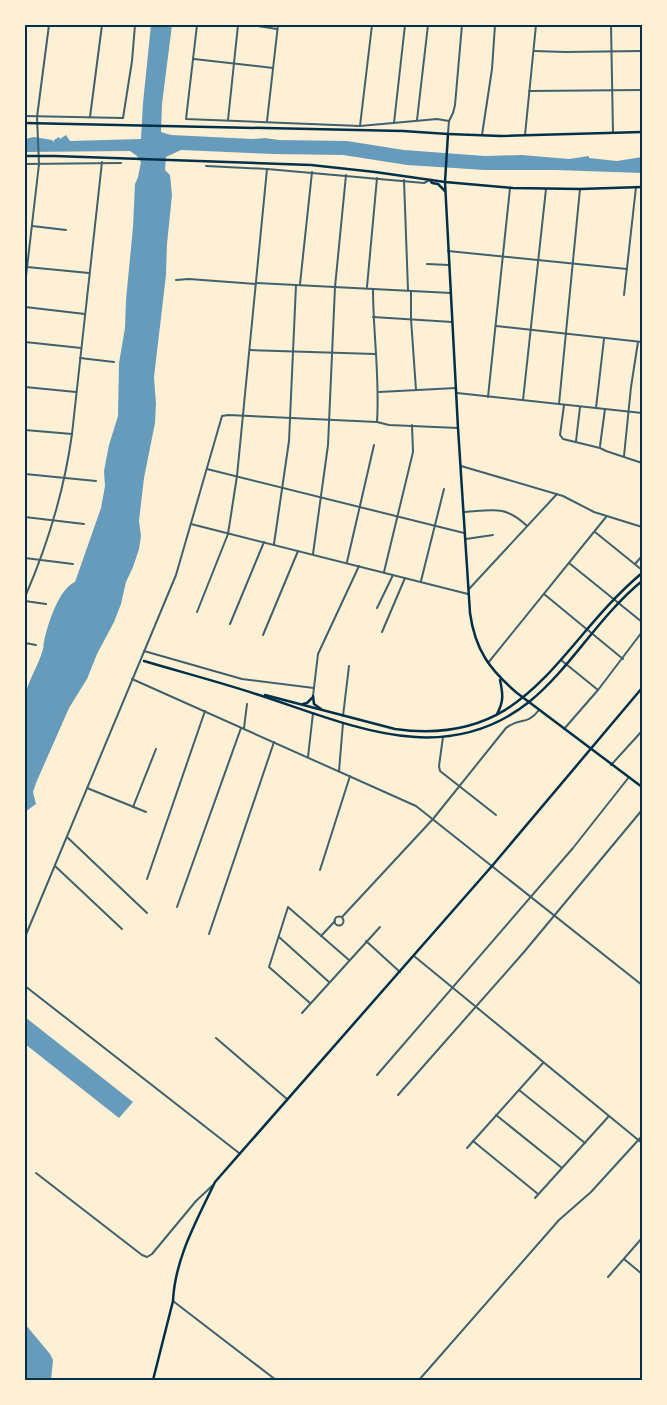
<svg xmlns="http://www.w3.org/2000/svg" width="667" height="1405" viewBox="0 0 667 1405" font-family="'Alegreya Sans',sans-serif">
  <style>
    .water { fill: #669bbc }
    .lines { fill: none; stroke-linecap: round; stroke-linejoin: round }
    .minor { stroke: #3f606c; stroke-width: 2 }
    .tertiary { stroke: #3f606c; stroke-width: 2 }
    .secondary { stroke: #003049; stroke-width: 2.5 }
    .primary { stroke: #003049; stroke-width: 2.5 }
    .neatline { fill: none; stroke: #003049; stroke-width: 2 }
  </style>
  <rect width="100%" height="100%" fill="#fdf0d5"/>
  <g class="water">
    <path d="M151,25H172L162,104L161,132L171,135L253,139L265,138L279,140L347,141L404,150L485,156L522,155L569,159L589,156V158L617,161L642,157V173L555,170H485L407,165L343,155L274,154L181,150L166,157L165,170L170,175L172,195L167,244L166,275L154,377L156,404L155,423L144,478L139,521L141,536L139,549L133,567L126,582L121,604L114,622L97,654L87,679L69,708L36,783L33,792L36,804L25,812C25,775 23,737 25,700C26,682 39,666 43,649C44,647 43,644 44,642C47,626 59,588 75,582L101,508L105,486L104,471L109,445L118,416L119,363L125,328L126,300L133,227L135,184L138,177L141,162L137,156L130,151L25,152V139L34,137L52,140L54,142V140L59,137L60,139L66,135L70,141L141,139L143,103Z"/>
    <path d="M25,1017L133,1102L119,1118L25,1044Z"/>
    <path d="M25,1324L50,1354L53,1360L51,1380L25,1379Z"/>
  </g>
  <g class="lines">
    <g class="minor">
      <path d="M197,25L186,119L360,126L437,119L449,121"/>
      <path d="M250,25L277,29"/>
      <path d="M548,25H551"/>
      <path d="M611,25L613,133"/>
      <path d="M534,51L565,52L642,51"/>
      <path d="M194,59L273,68"/>
      <path d="M529,91L642,90"/>
      <path d="M25,116L123,118L132,61L135,25"/>
      <path d="M90,117L102,25"/>
      <path d="M228,120L238,25"/>
      <path d="M417,120L428,25"/>
      <path d="M267,121L278,25"/>
      <path d="M394,123L405,25"/>
      <path d="M360,126L372,25"/>
      <path d="M448,133L449,121L453,113L455,105L462,25"/>
      <path d="M482,135L492,69L495,25"/>
      <path d="M525,135L536,25"/>
      <path d="M25,164L121,163"/>
      <path d="M206,166L267,169L424,183L428,181"/>
      <path d="M404,180L408,290"/>
      <path d="M32,226L66,230"/>
      <path d="M448,251L627,269"/>
      <path d="M427,264L449,265"/>
      <path d="M27,267L89,273"/>
      <path d="M176,280L189,279L256,284"/>
      <path d="M257,283L451,293"/>
      <path d="M300,284L312,172"/>
      <path d="M25,285L39,164L37,117L49,25"/>
      <path d="M367,287L377,178"/>
      <path d="M373,289C373,333 380,377 377,422"/>
      <path d="M411,291V319L416,390"/>
      <path d="M624,295L636,187"/>
      <path d="M25,307L85,314"/>
      <path d="M373,317L452,322"/>
      <path d="M496,326L642,342"/>
      <path d="M25,342L81,348"/>
      <path d="M250,350L375,354"/>
      <path d="M80,358L114,362"/>
      <path d="M25,387L76,392"/>
      <path d="M379,392L456,388"/>
      <path d="M457,393L642,413"/>
      <path d="M488,397L510,188"/>
      <path d="M523,400L546,189"/>
      <path d="M559,404L580,189"/>
      <path d="M564,405L560,435L563,439L600,448L606,451L642,463"/>
      <path d="M596,408L604,339"/>
      <path d="M25,430L72,434"/>
      <path d="M576,441L580,407"/>
      <path d="M600,446L605,409"/>
      <path d="M624,456L631,387L638,342"/>
      <path d="M461,466L563,496L594,512L642,527"/>
      <path d="M207,469L464,533"/>
      <path d="M25,474L96,481"/>
      <path d="M465,512C493,510 505,505 527,526"/>
      <path d="M25,517L84,524"/>
      <path d="M191,524L468,594"/>
      <path d="M595,532L642,570"/>
      <path d="M466,539L493,535"/>
      <path d="M274,544L289,441L296,285"/>
      <path d="M313,554L328,445L335,287L346,175"/>
      <path d="M25,558L73,564"/>
      <path d="M347,562L374,445"/>
      <path d="M569,563L642,622"/>
      <path d="M635,564L642,556"/>
      <path d="M384,572L413,452L412,425"/>
      <path d="M421,581L444,489"/>
      <path d="M469,589L557,494"/>
      <path d="M544,594L623,659"/>
      <path d="M25,597C48,544 64,492 72,434L102,162"/>
      <path d="M25,601L46,604"/>
      <path d="M377,608L393,575"/>
      <path d="M197,612L228,534L237,476L267,169"/>
      <path d="M230,624L264,542"/>
      <path d="M382,632L405,578"/>
      <path d="M263,635L298,551"/>
      <path d="M25,643L36,645"/>
      <path d="M144,651L242,679L314,688"/>
      <path d="M561,660L598,690"/>
      <path d="M488,663L606,517"/>
      <path d="M132,679L416,806L642,985"/>
      <path d="M313,696L318,654L359,566"/>
      <path d="M343,716L349,666"/>
      <path d="M244,728L247,704"/>
      <path d="M564,729L598,690L642,632"/>
      <path d="M443,737L439,766L440,771L496,815"/>
      <path d="M308,757L313,713"/>
      <path d="M611,765L642,731"/>
      <path d="M339,771L343,723"/>
      <path d="M87,788L146,812"/>
      <path d="M133,807L156,749"/>
      <path d="M67,837L147,913"/>
      <path d="M55,866L122,929"/>
      <path d="M320,870L350,776"/>
      <path d="M147,879L205,711"/>
      <path d="M177,907L241,728"/>
      <circle cx="339" cy="921" r="4.5"/>
      <path d="M342,917L433,819L506,728C519,717 527,726 539,710"/>
      <path d="M209,934L274,742"/>
      <path d="M321,936L335,921"/>
      <path d="M25,937L176,575L222,416L228,415L377,422L389,425L458,428"/>
      <path d="M279,937L329,982"/>
      <path d="M366,941L400,972"/>
      <path d="M414,956L642,1143"/>
      <path d="M25,986L239,1153"/>
      <path d="M310,1003L269,967L288,907L349,960"/>
      <path d="M302,1013L380,927"/>
      <path d="M216,1038L287,1099"/>
      <path d="M377,1075L573,848L629,777"/>
      <path d="M519,1090L585,1143"/>
      <path d="M398,1095L524,952L642,810"/>
      <path d="M496,1115L562,1168"/>
      <path d="M473,1141L538,1194"/>
      <path d="M467,1148L543,1063"/>
      <path d="M36,1173L142,1255L147,1257L152,1254L196,1201L213,1185"/>
      <path d="M535,1198L609,1116"/>
      <path d="M624,1259L642,1274"/>
      <path d="M608,1277L642,1238"/>
      <path d="M419,1380L559,1220L591,1192L642,1136"/>
    </g>
    <path class="tertiary" d="M173,1301L276,1380"/>
    <g class="secondary">
      <path d="M448,134L501,136L642,132"/>
      <path d="M445,182L458,428L470,613C475,650 490,670 517,693L642,787"/>
      <path d="M144,661C181,672 219,682 256,694C347,723 442,771 529,702C571,668 598,617 642,581"/>
      <path d="M265,695L395,729C530,748 556,645 642,573"/>
      <path d="M313,696L314,704L321,709"/>
      <path d="M303,704L307,703L312,698"/>
      <path d="M497,714C504,701 503,694 500,680"/>
      <path d="M153,1380L173,1301C175,1258 197,1220 215,1182L492,866L642,688"/>
    </g>
    <g class="primary">
      <path d="M25,123L403,131L448,134L445,182"/>
      <path d="M25,156H55L311,165L375,172L445,182L513,188L580,189L642,187"/>
      <path d="M430,180L432,183L438,184L445,191"/>
    </g>
  </g>
  <rect width="667" height="1405" fill="none" stroke="#fdf0d5" stroke-width="52"/>
  <rect x="26" y="26" width="615" height="1353" class="neatline"/>
</svg>
